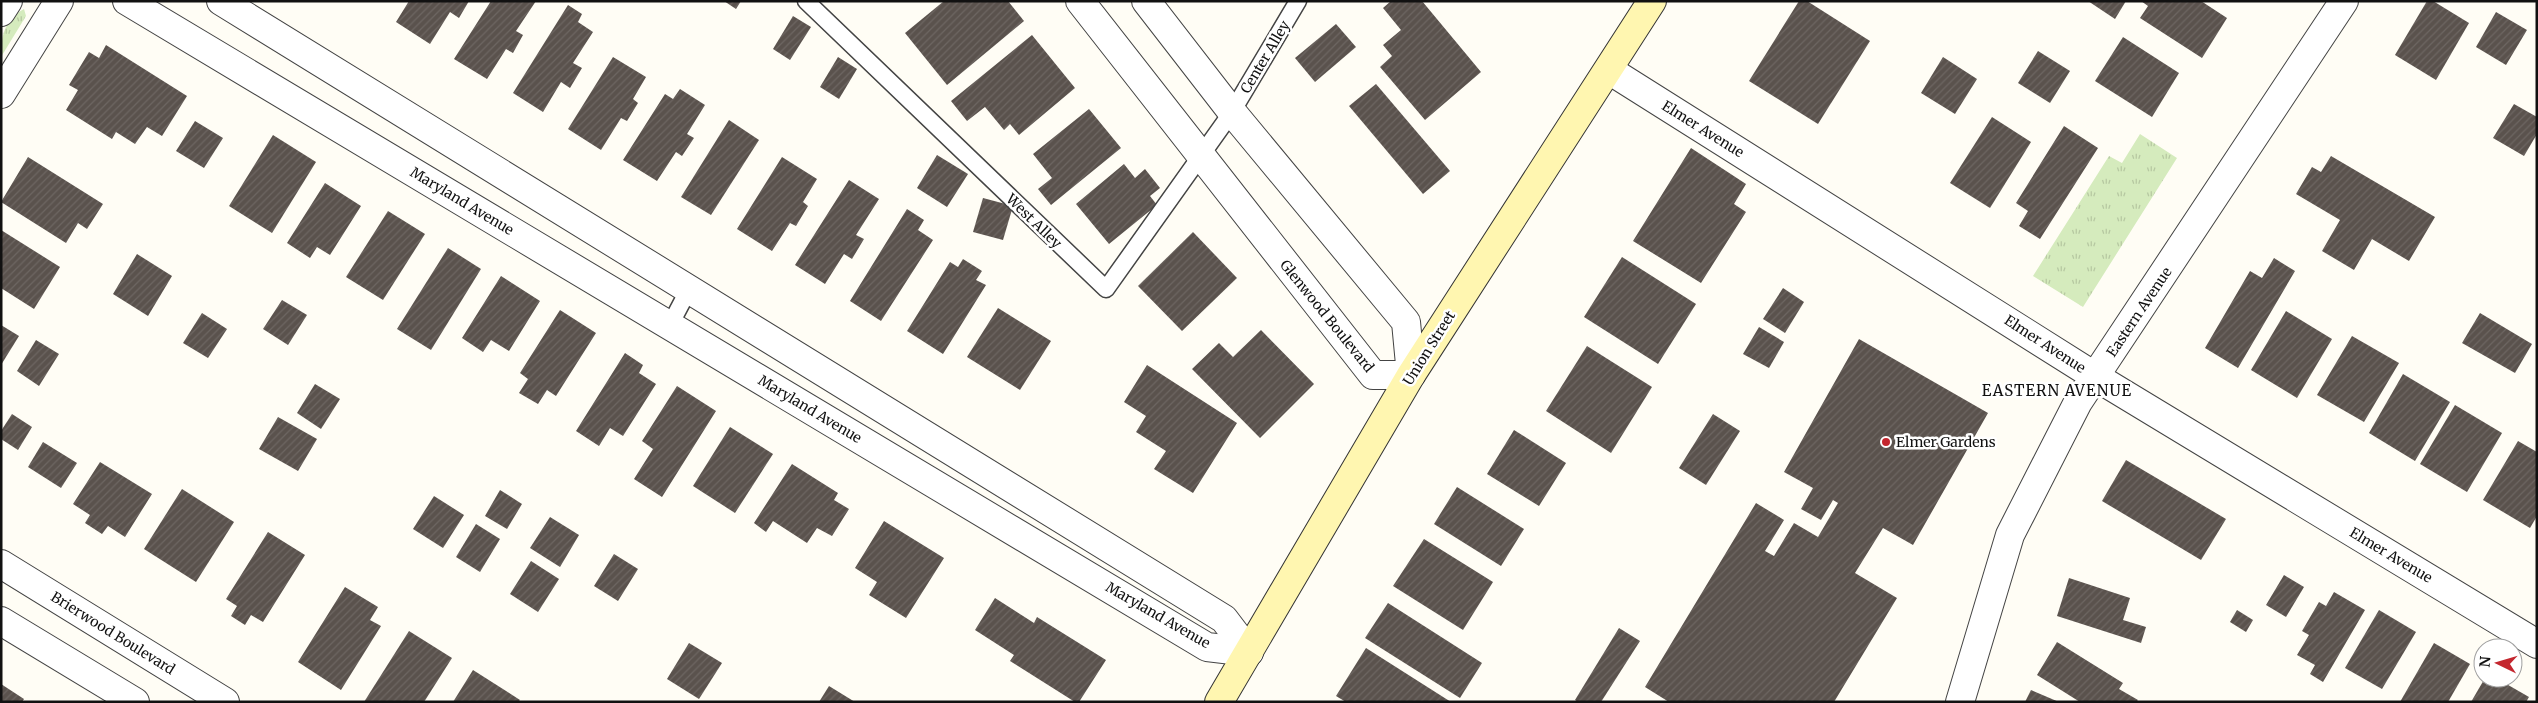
<svg xmlns="http://www.w3.org/2000/svg" width="2538" height="703" viewBox="0 0 2538 703" font-family="Merriweather,serif">
  <style>
    .grass { fill: url(#grass-tufts) }
    .building { fill: url(#building-hatch) }
    .lines { fill: none; stroke-linecap: round; stroke-linejoin: round }
    .lane-casing { stroke: #444; stroke-width: 19 }
    .street-casing { stroke: #444; stroke-width: 30 }
    .secondary-casing { stroke: #333; stroke-width: 30 }
    .lane { stroke: #fff; stroke-width: 16 }
    .street { stroke: #fff; stroke-width: 28 }
    .secondary { stroke: #fff6b0; stroke-width: 28 }
    .poi-dot { fill: #c4262e; stroke: #fff; stroke-width: 2 }
    .labels { text-anchor: middle; stroke-width: 5; stroke-linejoin: round; paint-order: stroke }
    .street-label { font-size: 14px; fill: #111; stroke: #fff }
    .poi-label { font-size: 14px; fill: #111; stroke: #fff; text-anchor: start }
    .neighbourhood-label { font-size: 15px; letter-spacing: 1px; fill: #111; stroke: #fff }
  </style>
  <defs>
    <pattern id="grass-tufts" width="24" height="20" patternUnits="userSpaceOnUse" patternTransform="scale(1.25)"><rect width="24" height="20" fill="#d5ebbd"/><path d="M3 7l-1-3M5 7V3M7 7l1-3M15 17l-1-3M17 17v-4M19 17l1-3" fill="none" stroke="#b6c8a1"/></pattern>
    <pattern id="building-hatch" width="6" height="6" patternUnits="userSpaceOnUse" patternTransform="scale(1.25)"><rect width="6" height="6" fill="#5a524d"/><path d="M-1 1l2-2M0 6l6-6M5 7l2-2" fill="none" stroke="#6d6662"/></pattern>
  </defs>
  <rect width="100%" height="100%" fill="#fffdf5"/>
  <g class="grass">
    <path d="M24,9L26,16L1,57C1,36 4,20 24,9Z"/>
    <path d="M2140,134L2177,158L2083,307L2033,276L2109,156L2122,163Z"/>
  </g>
  <g class="building">
    <path d="M409,1H469L459,18L450,12L430,44L396,22Z"/>
    <path d="M491,1H536L516,31L523,35L513,53L506,49L487,79L454,59Z"/>
    <path d="M724,1H741L736,9Z"/>
    <path d="M944,1H1008L1024,21L947,85L905,33Z"/>
    <path d="M1391,1H1422L1481,72L1425,120L1380,67L1392,56L1383,45L1401,30L1383,8Z"/>
    <path d="M1799,1H1807L1870,41L1818,124L1749,81Z"/>
    <path d="M2088,1H2126L2115,19Z"/>
    <path d="M2141,1H2201L2227,18L2202,58L2140,18L2148,6Z"/>
    <path d="M2427,1H2433L2469,23L2436,80L2395,55Z"/>
    <path d="M568,5L582,14L578,22L593,32L573,63L582,68L570,88L561,82L543,112L513,93Z"/>
    <path d="M2496,12L2527,30L2506,65L2476,47Z"/>
    <path d="M793,16L811,27L790,60L773,49Z"/>
    <path d="M1336,24L1356,47L1315,82L1295,58Z"/>
    <path d="M1032,35L1075,88L1019,135L1010,124L1004,130L985,107L967,121L951,101Z"/>
    <path d="M2123,37L2179,73L2152,117L2095,81Z"/>
    <path d="M106,45L187,96L162,136L147,127L135,144L116,132L112,139L66,110L78,90L69,85L89,52L99,58Z"/>
    <path d="M2038,51L2070,71L2050,103L2018,83Z"/>
    <path d="M613,57L646,77L633,99L638,103L627,121L621,118L601,150L568,129Z"/>
    <path d="M838,57L857,69L839,99L820,87Z"/>
    <path d="M1943,57L1977,79L1955,114L1921,93Z"/>
    <path d="M1376,84L1450,171L1423,194L1349,106Z"/>
    <path d="M680,89L705,105L687,134L694,138L682,156L676,152L657,181L623,160L665,94L673,99Z"/>
    <path d="M2514,104L2537,117V134L2524,156L2493,138Z"/>
    <path d="M1089,109L1121,148L1051,205L1038,189L1052,178L1033,154Z"/>
    <path d="M1992,117L2031,142L1990,208L1950,183Z"/>
    <path d="M729,120L759,140L711,215L681,197Z"/>
    <path d="M195,121L223,138L204,168L176,151Z"/>
    <path d="M2064,126L2098,148L2040,239L2019,226L2028,211L2016,203Z"/>
    <path d="M273,135L316,162L272,233L229,206Z"/>
    <path d="M1691,148L1746,184L1734,204L1746,212L1701,283L1633,241Z"/>
    <path d="M937,155L968,174L947,207L917,188Z"/>
    <path d="M2331,156L2435,217L2409,261L2372,239L2354,270L2322,251L2340,220L2296,194L2312,167L2321,172Z"/>
    <path d="M28,157L103,204L87,229L78,223L66,243L1,202Z"/>
    <path d="M782,157L817,179L803,202L808,206L796,226L790,223L772,251L737,229Z"/>
    <path d="M1124,164L1135,178L1145,169L1160,188L1150,196L1157,205L1109,244L1076,204Z"/>
    <path d="M849,180L879,199L856,235L864,239L852,259L844,254L825,284L795,265Z"/>
    <path d="M325,183L361,206L330,255L317,247L310,258L287,243Z"/>
    <path d="M983,198L1013,206L1003,240L973,232Z"/>
    <path d="M907,209L924,220L918,230L933,240L881,321L850,301Z"/>
    <path d="M388,211L425,234L383,300L346,277Z"/>
    <path d="M1,230L60,267L34,309L1,288Z"/>
    <path d="M1193,232L1237,278L1182,331L1138,286Z"/>
    <path d="M448,248L481,269L431,350L397,329Z"/>
    <path d="M137,254L172,276L148,316L113,294Z"/>
    <path d="M1622,257L1696,304L1658,364L1584,317Z"/>
    <path d="M2274,258L2295,271L2238,368L2205,348L2250,271L2262,278Z"/>
    <path d="M963,259L982,271L976,280L986,285L943,354L907,331L950,262L958,267Z"/>
    <path d="M501,276L540,301L509,351L491,340L483,352L462,338Z"/>
    <path d="M1783,288L1804,302L1785,333L1763,319Z"/>
    <path d="M282,300L307,315L288,345L263,329Z"/>
    <path d="M998,308L1051,341L1020,390L967,357Z"/>
    <path d="M560,310L596,333L556,396L547,390L538,404L519,393L528,379L520,373Z"/>
    <path d="M2286,311L2332,339L2297,398L2251,370Z"/>
    <path d="M202,313L227,329L208,358L183,343Z"/>
    <path d="M2480,313L2532,344L2515,373L2462,343Z"/>
    <path d="M1,325L19,336L1,365Z"/>
    <path d="M1759,327L1784,342L1769,368L1743,354Z"/>
    <path d="M1261,330L1314,384L1260,438L1192,369L1219,343L1233,357Z"/>
    <path d="M2352,336L2399,363L2364,422L2317,395Z"/>
    <path d="M1859,339L1988,413L1913,545L1883,528L1855,573L1897,598L1834,702H1669L1645,687L1756,503L1784,520L1765,551L1774,556L1794,523L1818,537L1838,503L1833,500L1821,520L1801,509L1813,488L1784,472Z"/>
    <path d="M36,340L59,354L39,386L17,371Z"/>
    <path d="M1587,346L1652,387L1611,453L1546,411Z"/>
    <path d="M625,353L643,365L639,373L656,384L623,436L610,428L599,446L576,431Z"/>
    <path d="M1147,365L1237,423L1193,493L1154,469L1166,451L1136,432L1146,416L1124,402Z"/>
    <path d="M2403,374L2450,402L2415,461L2369,433Z"/>
    <path d="M315,384L340,399L321,429L297,413Z"/>
    <path d="M677,386L716,411L662,497L634,479L653,449L642,441Z"/>
    <path d="M2455,405L2502,433L2467,492L2420,464Z"/>
    <path d="M12,414L32,427L18,450L1,439V431Z"/>
    <path d="M1713,414L1740,431L1706,485L1679,468Z"/>
    <path d="M278,417L317,439L298,471L259,449Z"/>
    <path d="M730,427L773,454L735,513L693,486Z"/>
    <path d="M1514,430L1566,463L1539,506L1487,474Z"/>
    <path d="M2518,441L2537,452V516L2530,528L2483,500Z"/>
    <path d="M43,442L77,463L61,488L28,467Z"/>
    <path d="M2126,460L2226,519L2201,560L2102,501Z"/>
    <path d="M100,462L152,494L125,537L108,526L102,534L85,523L90,515L73,504Z"/>
    <path d="M792,464L838,493L834,500L849,509L832,536L817,528L807,543L773,521L766,532L754,523Z"/>
    <path d="M1457,487L1524,529L1501,566L1434,524Z"/>
    <path d="M182,489L234,522L196,582L144,549Z"/>
    <path d="M500,490L522,504L507,529L485,516Z"/>
    <path d="M434,496L464,515L443,548L413,529Z"/>
    <path d="M550,517L579,535L560,567L530,548Z"/>
    <path d="M884,521L944,558L906,618L869,595L877,582L855,568Z"/>
    <path d="M476,524L500,539L480,572L456,557Z"/>
    <path d="M268,532L305,555L263,622L251,615L245,625L231,616L237,606L226,599Z"/>
    <path d="M1424,539L1493,582L1463,630L1393,586Z"/>
    <path d="M614,554L638,569L618,601L594,586Z"/>
    <path d="M531,561L559,579L538,612L510,594Z"/>
    <path d="M2284,575L2304,587L2286,617L2266,605Z"/>
    <path d="M2069,578L2130,598L2123,620L2146,627L2141,643L2057,616Z"/>
    <path d="M345,587L378,607L370,620L381,626L341,690L298,662Z"/>
    <path d="M2334,592L2365,610L2323,682L2310,674L2315,665L2297,655L2309,635L2302,631L2319,602L2326,606Z"/>
    <path d="M995,598L1034,623L1037,617L1106,660L1079,702H1075L1010,661L1014,655L975,630Z"/>
    <path d="M1388,603L1482,663L1460,698L1365,638Z"/>
    <path d="M2237,610L2253,620L2246,632L2230,622Z"/>
    <path d="M2379,610L2416,632L2382,689L2345,668Z"/>
    <path d="M1619,628L1640,641L1601,702H1578L1575,700Z"/>
    <path d="M409,631L452,658L424,702H364Z"/>
    <path d="M2057,642L2123,683L2119,689L2138,700L2136,702H2080L2037,675Z"/>
    <path d="M689,643L722,663L699,699L667,679Z"/>
    <path d="M2434,643L2470,664L2448,702H2400Z"/>
    <path d="M1366,648L1451,702H1346L1336,696Z"/>
    <path d="M473,670L520,700L518,702H453Z"/>
    <path d="M2485,678H2496L2529,697L2526,702H2471Z"/>
    <path d="M1,684L24,699L22,702H1Z"/>
    <path d="M829,686L855,702H819Z"/>
    <path d="M2031,690L2059,702H2025Z"/>
  </g>
  <g class="lines">
    <g class="lane-casing">
      <g id="lane">
        <path d="M806,1L1106,289L1232,112L1298,1"/>
        <path d="M670,325L689,289"/>
      </g>
    </g>
    <g class="street-casing">
      <g id="street">
        <path d="M127,1L1207,647L1249,652"/>
        <path d="M221,1L1224,619L1249,652"/>
        <path d="M1080,1L1373,375H1411L1406,322L1232,112L1146,1"/>
        <path d="M1,12L8,1"/>
        <path d="M1609,70L2096,377L2537,644"/>
        <path d="M1,94L59,1"/>
        <path d="M1,564L225,702"/>
        <path d="M1,621L135,702"/>
        <path d="M1960,702L2010,535L2078,402L2344,1"/>
      </g>
    </g>
    <g class="secondary-casing">
      <path id="secondary" d="M1219,702L1411,375L1652,1"/>
    </g>
    <use href="#lane" class="lane"/>
    <use href="#street" class="street"/>
    <use href="#secondary" class="secondary"/>
  </g>
  <circle class="poi-dot" cx="1886" cy="442" r="5"/>
  <g class="labels">
    <g class="street-label">
      <text transform="translate(1265 57) rotate(-59)" y="5">Center Alley</text>
      <text transform="translate(1703 129) rotate(32)" y="5">Elmer Avenue</text>
      <text transform="translate(462 201) rotate(31)" y="5">Maryland Avenue</text>
      <text transform="translate(1034 221) rotate(44)" y="5">West Alley</text>
      <text transform="translate(2139 312) rotate(-56)" y="5">Eastern Avenue</text>
      <text transform="translate(1327 316) rotate(51)" y="5">Glenwood Boulevard</text>
      <text transform="translate(2045 344) rotate(33)" y="5">Elmer Avenue</text>
      <text transform="translate(1429 348) rotate(-58)" y="5">Union Street</text>
      <text transform="translate(810 409) rotate(31)" y="5">Maryland Avenue</text>
      <text transform="translate(2391 555) rotate(31)" y="5">Elmer Avenue</text>
      <text transform="translate(1158 615) rotate(30)" y="5">Maryland Avenue</text>
      <text transform="translate(113 633) rotate(32)" y="5">Brierwood Boulevard</text>
    </g>
    <g class="poi-label">
      <text x="1896" y="447">Elmer Gardens</text>
    </g>
    <g class="neighbourhood-label">
      <text x="2057" y="396">EASTERN AVENUE</text>
    </g>
  </g>
  <rect width="2538" height="703" fill="none" stroke="#111111" stroke-width="5"/>
  <g transform="translate(2498 663) rotate(275)"><circle r="24" fill="#ffffff" stroke="#a0a0a0"/>
  <path d="M0-4L9 19L0 12L-9 19Z" fill="#c4262e"/>
  <text y="-8" font-size="14" font-weight="bold" text-anchor="middle" fill="#111111">N</text>
  </g>
</svg>
